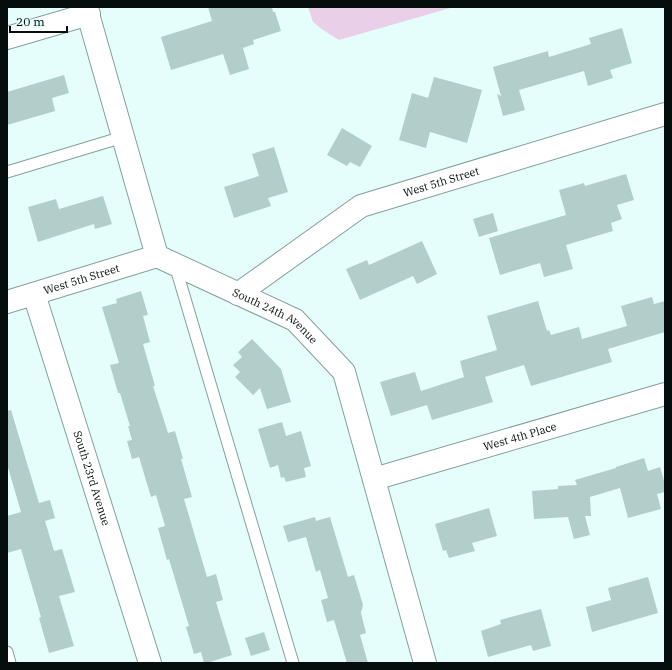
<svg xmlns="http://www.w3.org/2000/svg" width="672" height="670" viewBox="0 0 672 670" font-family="'IBM Plex Serif',serif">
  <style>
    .green { fill: #eacfe8 }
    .building { fill: #b1cecb }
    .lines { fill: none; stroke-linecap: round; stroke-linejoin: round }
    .service-casing { stroke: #84a09e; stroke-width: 13 }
    .minor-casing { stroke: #84a09e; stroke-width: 24 }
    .service { stroke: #fff; stroke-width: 11 }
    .minor { stroke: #fff; stroke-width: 22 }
    .labels { text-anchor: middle; stroke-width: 3; stroke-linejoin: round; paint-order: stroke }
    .street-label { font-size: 11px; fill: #050e0d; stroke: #e5fefb }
  </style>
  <rect width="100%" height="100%" fill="#e5fefb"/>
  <path class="green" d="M308,7H454L339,40L323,30L313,22Z"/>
  <g class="building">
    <path d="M208,7H272L273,12H275L281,31L253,40L254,44L243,48L249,69L230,75L223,54L171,70L161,37L212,21Z"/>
    <path d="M622,28L632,63L610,70L613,78L588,86L584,71L519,90L525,110L503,116L497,94L501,96L493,67L548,51L549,57L591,44L589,38Z"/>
    <path d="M64,75L69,93L52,98L55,111L7,125V92Z"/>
    <path d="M434,77L482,90L467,143L430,132L426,148L399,140L412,93L428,98Z"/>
    <path d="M342,128L372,146L360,167L350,162L347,166L327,155Z"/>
    <path d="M274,147L288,192L268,198L271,206L234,218L224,187L259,176L252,154Z"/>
    <path d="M626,174L634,200L617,205L622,219L611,223L613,231L566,245L573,269L544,277L540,263L500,275L489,238L566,215L559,190L584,183L585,186Z"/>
    <path d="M103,196L112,224L95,229L94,224L38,242L28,207L56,199L59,209Z"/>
    <path d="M493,213L498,231L479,237L473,219Z"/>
    <path d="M422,241L437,274L417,284L413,276L360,300L346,269L367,260L369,265Z"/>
    <path d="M141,291L148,315L143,316L150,342L143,344L155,386H153L168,433L175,431L183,459H181L192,497L184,499L207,577L216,574L223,600L216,602L232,655L207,663H204L201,652L194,654L186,627L189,626L169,559L167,560L158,528L165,526L156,495L151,497L139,457L132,459L127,441L132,440L128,426H130L120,393H118L110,365L119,363L102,307L117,303L116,299Z"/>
    <path d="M652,297L654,304L665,301V332L608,349L612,362L531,386L524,365L485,377L493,402L432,420L427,405L391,416L380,382L415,372L421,391L464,377L460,361L497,350L487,316L538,301L547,331L549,330L551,335L579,327L582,339L627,326L621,306Z"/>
    <path d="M252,339L281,369L291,402L267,409L260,388L253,395L235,377L240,372L233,365L242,357L238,352Z"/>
    <path d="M11,410L39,503L50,500L55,518L45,521L54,551L62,549L75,592L59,596L74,646L49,653L39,618L41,617L21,549L7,553V516L21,512L7,464V411Z"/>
    <path d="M282,422L286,436L301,431L311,466L304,468L306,477L286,482L284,477L281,478L278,465L270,468L258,429Z"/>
    <path d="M644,458L648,471L660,467L665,484V492L657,494L661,509L628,518L620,488L590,497L591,516H585L590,535L574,539L568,517L534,519L532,491L558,489V486L577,485L575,480L616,468V467Z"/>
    <path d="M489,508L497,536L472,543L475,551L449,558L446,550L443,551L435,524Z"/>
    <path d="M315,517L316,521L330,517L348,577L354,575L363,605L361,613L366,633L360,635L368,663H347L334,620L327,622L321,600L328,598L320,570L316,572L306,537L288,542L283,526Z"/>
    <path d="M648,577L658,613L592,632L586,607L611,600L608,588Z"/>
    <path d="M541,609L551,646L533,651L531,645L488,657L481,631L501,624L500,620Z"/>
    <path d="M264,632L270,650L251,656L245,638Z"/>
  </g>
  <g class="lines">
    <g class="service-casing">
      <g id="service">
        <path d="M7,172L123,137"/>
        <path d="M175,265L293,663"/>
        <path d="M7,652L10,663"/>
      </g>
    </g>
    <g class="minor-casing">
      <g id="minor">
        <path id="s1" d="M86,7L157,256L295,320L344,372L425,663"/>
        <path d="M7,38L89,14"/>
        <path id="s2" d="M34,294L150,663"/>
        <path id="s3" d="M238,294L361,206L665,114"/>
        <path id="s4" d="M7,302L157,256"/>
        <path id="s5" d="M374,479L665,394"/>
      </g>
    </g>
    <use href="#service" class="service"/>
    <use href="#minor" class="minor"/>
  </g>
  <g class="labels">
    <g class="street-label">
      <text dy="4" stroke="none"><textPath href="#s3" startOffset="235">West 5th Street</textPath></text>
      <text dy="4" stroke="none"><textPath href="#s4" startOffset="78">West 5th Street</textPath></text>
      <text dy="4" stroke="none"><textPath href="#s1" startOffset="392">South 24th Avenue</textPath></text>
      <text dy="4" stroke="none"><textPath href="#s5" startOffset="152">West 4th Place</textPath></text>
      <text dy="4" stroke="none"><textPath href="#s2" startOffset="193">South 23rd Avenue</textPath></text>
    </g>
  </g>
  <rect width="672" height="670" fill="none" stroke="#050e0d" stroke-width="16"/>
  <path d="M10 26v6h57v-6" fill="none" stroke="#050e0d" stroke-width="2"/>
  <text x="16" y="26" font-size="12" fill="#050e0d" stroke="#e5fefb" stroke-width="3" paint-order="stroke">20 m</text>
</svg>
